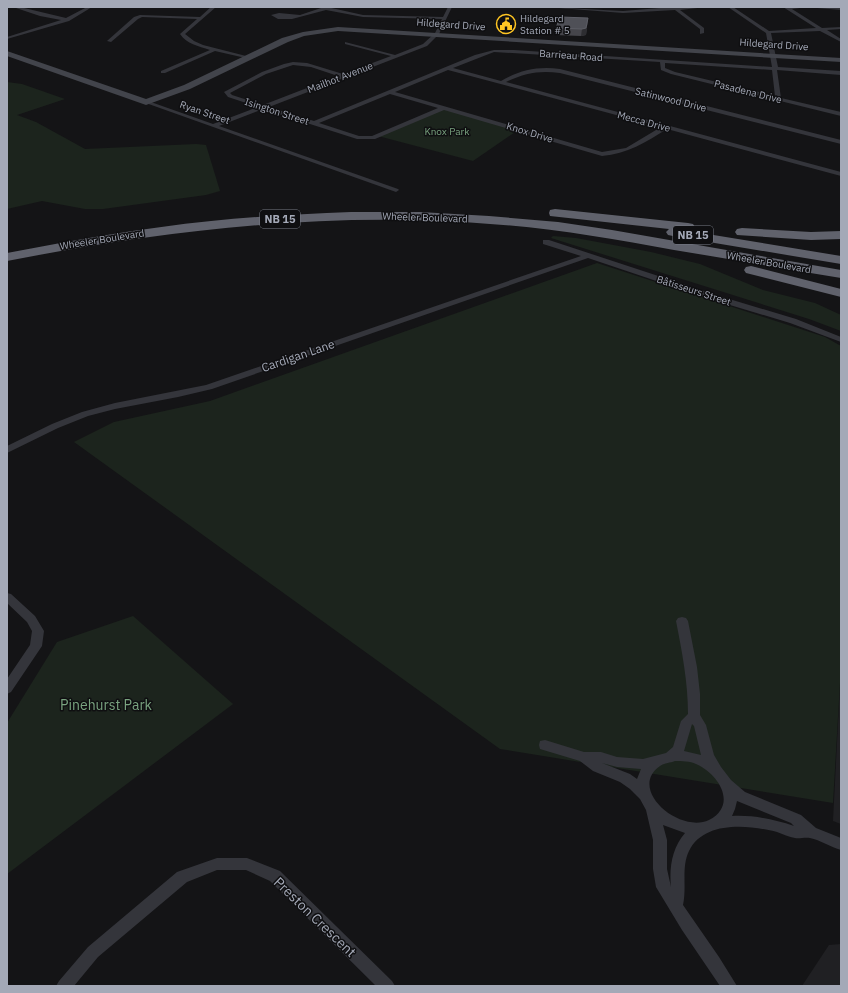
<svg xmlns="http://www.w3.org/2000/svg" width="848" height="993" viewBox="0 0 848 993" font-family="'IBM Plex Sans',sans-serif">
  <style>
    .built { fill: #202023 }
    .green { fill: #1c241d }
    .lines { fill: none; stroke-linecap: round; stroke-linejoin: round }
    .street { fill: #34353b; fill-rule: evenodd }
    .secondary { fill: #42444b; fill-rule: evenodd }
    .highway { fill: #60626c; fill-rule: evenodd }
    .wall { fill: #45454b }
    .shaded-wall { fill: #2d2d31 }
    .building { fill: #4f5057; stroke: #5d5e66 }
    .labels { text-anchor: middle; stroke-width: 3; stroke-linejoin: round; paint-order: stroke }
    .far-poi-label { font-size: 10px; fill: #a4a9b7; stroke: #0f0f11; text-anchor: start }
    .far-street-label { font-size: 10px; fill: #a4a9b7; stroke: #0f0f11 }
    .far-park-label { font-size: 10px; fill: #7aa480; stroke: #0f0f11 }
    .shield { fill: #0f0f11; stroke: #777b85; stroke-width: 1 }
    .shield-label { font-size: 11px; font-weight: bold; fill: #a4a9b7 }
    .street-label { font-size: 12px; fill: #a4a9b7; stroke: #0f0f11 }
    .near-park-label { font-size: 14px; fill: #7aa480; stroke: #0f0f11 }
    .near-street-label { font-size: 14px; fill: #a4a9b7; stroke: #0f0f11 }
  </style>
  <rect width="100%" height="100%" fill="#141416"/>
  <g class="built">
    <path d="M841,666V824L833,821Z"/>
    <path d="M841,944V986H802L829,945Z"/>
  </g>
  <g class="green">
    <path d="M7,82L22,84L65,99L17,115L36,122L85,149L196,144L206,145L220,191L206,195L103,209H85L42,201L7,209Z"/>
    <path d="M445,107L518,130L473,161L378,136Z"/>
    <path d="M553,236L576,238L651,252L700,264L763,290L815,303L841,315V331L809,319L551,238Z"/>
    <path d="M597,263L825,337L841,346V666L833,803L500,749L74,442L114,422L210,401Z"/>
    <path d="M133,616L233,704L7,874V723L57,642Z"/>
  </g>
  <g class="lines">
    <g class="street">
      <path d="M13,7H20L66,18L87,7H92L69,21L7,39V37L61,20L40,16Z"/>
      <path d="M211,7H216L185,34L194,41L203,45L250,57V59L215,51L165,73H161V71L210,50C198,46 187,44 180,34L197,19L142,17L138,19L111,42L107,41L134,17L140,15L200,17Z"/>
      <path d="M319,7H327L363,15L443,17L448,7H452L439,34L427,46L269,107L314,121L475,55L494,50H514L772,67L766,33L728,7H733L769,31L816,28L783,7H808L792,9L822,28L841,27V29L827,30L841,39V42L820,31L771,33L778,67L841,71V75L777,70L781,98L841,112V116L671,74L661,70L660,62L494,52L453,68L501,81C520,70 538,66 560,69L841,140V144L560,73C540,70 524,73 506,82L841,172V176L667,129C646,142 627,154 602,156L444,110L375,139H357L263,109L219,126L398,189L399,190L396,192L143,102L148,101L213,124L258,107L228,97L224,92L262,72L284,64L293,62L307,63L343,74L391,56L345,44V42L395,55L423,44L435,33L442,19L363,17L326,10L292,19H278L271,15L279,13L300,15L321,8ZM665,63L772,70L775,96L675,72L665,68ZM293,65L311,67L338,76L263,105L232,95L230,93L266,74ZM448,70L661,127L626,148L602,152L395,92ZM390,94L438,108L372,136H359L319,123Z"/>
      <path d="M546,7L623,11L672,7H706L680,10L704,28V33L700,34V29L675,10L623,13Z"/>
      <path d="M815,7L841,8V10L817,8Z"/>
      <path d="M543,240H549L716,295L796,319L841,337V342L790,323L710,299L588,258L212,389L178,397L115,409L88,416L58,428L7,453V446L52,424L82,412L115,403L206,385L581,256L543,244Z"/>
      <path d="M7,593L11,594L35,616L44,631L42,646L11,692L7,694V679L30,645L32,631L27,622L7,603Z"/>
      <path d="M682,617L686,618L688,621L697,667L700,694V715L706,725L714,755L721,767L731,780L745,792L801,815L816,828L841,838V850C831,847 820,840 810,838C805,837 799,839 795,838C789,837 783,834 777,832C750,825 704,820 689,851C681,867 687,887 683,905L719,957L737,986H720L682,930L656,887L653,869V840L646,810L640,799L630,789L620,782L593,771L580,761L540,749L539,745L540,741L545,740L584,752H601L617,757L643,759L666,753L673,747L681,721L688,714C688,682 682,652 676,621L678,618ZM692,724L694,726L701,755L684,751ZM675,761C682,761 690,761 696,764C719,774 738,805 709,820C679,834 627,789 660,766C664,763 670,763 675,761ZM602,763L617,767L641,769L637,779L630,774ZM737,801L791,823L794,826C773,819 753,815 732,816L735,809ZM663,825L685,833C672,848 669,868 671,887L667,869V840Z"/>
      <path d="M217,858H247L280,871L392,981L395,986H376L270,881L246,870H217L187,882L98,957L74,986H56L59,981L88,947L177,872Z"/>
    </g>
    <path class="secondary" d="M338,27L841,58V62L338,31L304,36L288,42L190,89L146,105L7,56V51L146,99L184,85L282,38L303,32Z"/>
    <g class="highway">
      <path d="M555,209L688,223L693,224L695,227L693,230L689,231L841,256V264L673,236L668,235L666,232L669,229L550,216L549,213L550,210Z"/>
      <path d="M351,212H420L489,216L558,222L612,230L841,270V278C785,269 730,259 674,250C613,239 552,228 490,224C328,211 166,230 7,261V253C75,240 142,228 211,221C257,216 304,214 351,212Z"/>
      <path d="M742,228L811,232L841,231V239L811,240L737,235L735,232L737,229Z"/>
      <path d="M751,266L841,289V297L746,273L744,270L746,267Z"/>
    </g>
  </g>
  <path class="wall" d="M588,18L586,35L581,36L555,35L556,28Z"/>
  <path class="shaded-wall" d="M588,18L586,35L581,36L582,29Z"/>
  <path class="building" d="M560,17L588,18L586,28L582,29L556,28Z"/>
  <defs>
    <g id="civic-ring" transform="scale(1)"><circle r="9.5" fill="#0f0f11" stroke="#ffc623" stroke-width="1.5"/><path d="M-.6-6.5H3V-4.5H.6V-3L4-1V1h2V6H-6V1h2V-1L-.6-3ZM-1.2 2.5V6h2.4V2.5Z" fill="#ffc623"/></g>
  </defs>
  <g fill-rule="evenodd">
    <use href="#civic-ring" x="506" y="24"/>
  </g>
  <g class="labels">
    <g class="far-poi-label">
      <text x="520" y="22">Hildegard<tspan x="520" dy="12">Station # 5</tspan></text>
    </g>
    <g class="far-street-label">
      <text transform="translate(451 24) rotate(4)" y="4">Hildegard Drive</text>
      <text transform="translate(774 44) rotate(4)" y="4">Hildegard Drive</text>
      <text transform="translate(571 55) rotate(4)" y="4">Barrieau Road</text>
      <text transform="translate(340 77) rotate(-21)" y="4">Mailhot Avenue</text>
      <text transform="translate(748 91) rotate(14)" y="4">Pasadena Drive</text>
      <text transform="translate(671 99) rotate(14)" y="4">Satinwood Drive</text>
      <text transform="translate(277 111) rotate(18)" y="4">Isington Street</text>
      <text transform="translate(205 112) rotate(19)" y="4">Ryan Street</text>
      <text transform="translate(644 121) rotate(15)" y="4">Mecca Drive</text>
      <text transform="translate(530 132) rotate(17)" y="4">Knox Drive</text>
      <text transform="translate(425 217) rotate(2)" y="4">Wheeler Boulevard</text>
      <text transform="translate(102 239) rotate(-9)" y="4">Wheeler Boulevard</text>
      <text transform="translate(769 262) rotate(10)" y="4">Wheeler Boulevard</text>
      <text transform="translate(694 290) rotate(18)" y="4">Bâtisseurs Street</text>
    </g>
    <g class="far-park-label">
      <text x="447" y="135">Knox Park</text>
    </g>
    <g class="shield">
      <rect x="260" y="210" width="40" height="18" rx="3"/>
      <rect x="673" y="226" width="40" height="18" rx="3"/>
    </g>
    <g class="shield-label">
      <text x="280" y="223">NB 15</text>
      <text x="693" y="239">NB 15</text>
    </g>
    <g class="street-label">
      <text transform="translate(298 356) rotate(-19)" y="4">Cardigan Lane</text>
    </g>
    <g class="near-park-label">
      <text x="106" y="710">Pinehurst Park</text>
    </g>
    <g class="near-street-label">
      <text transform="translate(315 917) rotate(44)" y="5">Preston Crescent</text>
    </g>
  </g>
  <rect width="848" height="993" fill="none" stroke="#a4a9b7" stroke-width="16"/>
</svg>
